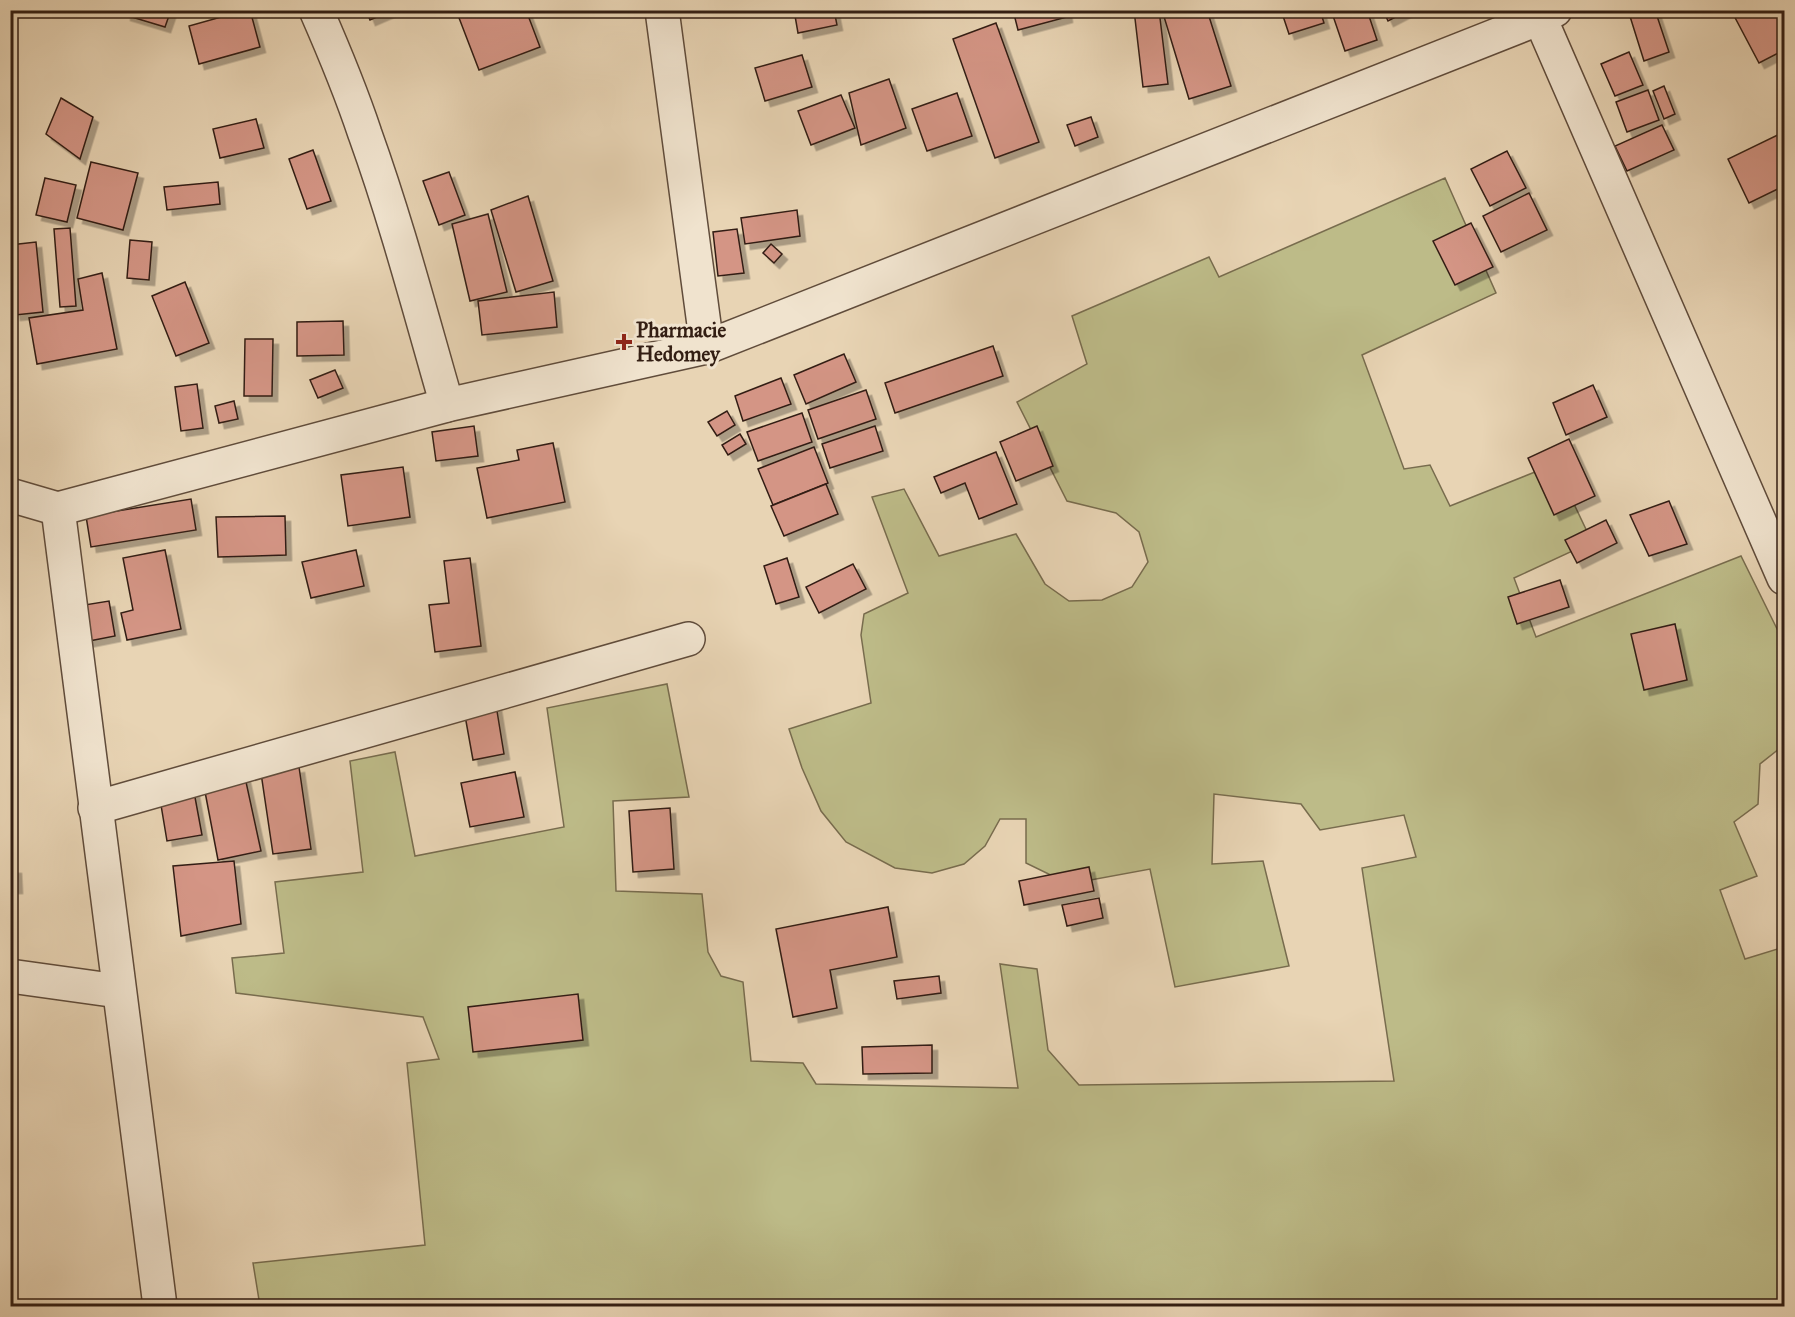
<svg xmlns="http://www.w3.org/2000/svg" width="1795" height="1317" viewBox="0 0 1795 1317" font-family="'IM FELL Great Primer',serif">
  <style>
    .green { fill: #bdbb88; stroke: #786c4e; stroke-width: 1.5 }
    .building { fill: #d49585; stroke: #331e13; stroke-width: 1.5; filter: url(#shadow) }
    .lines { fill: none; stroke-linecap: round; stroke-linejoin: round }
    .minor-casing { stroke: #604c3b; stroke-width: 36 }
    .minor { stroke: #f0e3ce; stroke-width: 33 }
    .poi-dot { fill: #8f2418; stroke: #f0e3ce; stroke-width: 2 }
    .labels { text-anchor: middle; stroke-width: 6; stroke-linejoin: round; paint-order: stroke }
    .poi-label { font-size: 21px; font-weight: bold; fill: #331e13; stroke: #f0e3ce; text-anchor: start }
  </style>
  <defs>
    <filter id="shadow"><feDropShadow dx="5.5" dy="5.5" stdDeviation="0" flood-color="#0004"/></filter>
  </defs>
  <rect width="100%" height="100%" fill="#e8d4b4"/>
  <filter id="stains"><feTurbulence type="fractalNoise" baseFrequency=".00333" numOctaves="4"/><feColorMatrix values="0 0 0 0 .2 0 0 0 0 .09 0 0 0 0 .02 0 0 0 .5 -.17"/></filter>
  <radialGradient id="worn" r=".72"><stop offset=".6" stop-color="#630" stop-opacity="0"/><stop offset="1" stop-color="#630" stop-opacity=".3"/></radialGradient>
  <path class="green" d="M1445,178L1496,293L1362,355L1404,469L1430,465L1450,506L1555,464L1592,542L1514,578L1536,637L1741,556L1784,643V745L1760,764L1758,804L1734,822L1757,876L1720,890L1745,959L1784,947V1306H260L253,1263L425,1245L407,1063L439,1059L423,1017L236,993L232,958L284,953L275,882L363,872L350,761L395,752L415,856L564,827L547,708L667,684L689,797L613,801L616,891L702,894L708,952L721,976L743,982L751,1061L803,1063L816,1084L1018,1088L1000,964L1037,969L1048,1050L1079,1085L1394,1081L1362,868L1416,857L1404,815L1320,830L1301,804L1214,794L1212,864L1263,861L1289,966L1175,987L1150,869L1069,884L1026,863V819H1000L985,846L964,864L932,873L895,868L846,842L821,811L802,768L789,729L871,703L861,635L864,614L908,593L872,497L904,489L939,556L1016,534L1045,584L1069,601L1102,600L1132,587L1148,562L1139,532L1116,513L1067,501L1017,402L1087,364L1072,316L1209,257L1219,277Z"/>
  <g class="building">
    <path d="M126,10H171L165,27L125,15Z"/>
    <path d="M246,10H250L260,47L199,64L189,26Z"/>
    <path d="M366,10H393L370,20Z"/>
    <path d="M456,10H526L540,47L479,70Z"/>
    <path d="M794,10H834L837,25L798,33Z"/>
    <path d="M1013,10H1066L1067,17L1018,30Z"/>
    <path d="M1134,10H1159L1168,84L1143,87Z"/>
    <path d="M1162,10H1207L1231,86L1189,99Z"/>
    <path d="M1281,10H1320L1324,23L1289,34Z"/>
    <path d="M1331,10H1367L1377,40L1345,51Z"/>
    <path d="M1383,10H1409L1388,21Z"/>
    <path d="M1628,10H1655L1669,52L1644,61Z"/>
    <path d="M1731,10H1784V50L1759,63Z"/>
    <path d="M996,23L1039,142L995,158L953,39Z"/>
    <path d="M1629,52L1643,85L1615,96L1601,64Z"/>
    <path d="M802,55L812,87L765,101L755,68Z"/>
    <path d="M889,79L906,128L861,145L849,93Z"/>
    <path d="M1664,86L1675,114L1664,119L1653,91Z"/>
    <path d="M1648,90L1659,120L1627,132L1616,102Z"/>
    <path d="M957,93L972,136L927,151L912,109Z"/>
    <path d="M841,95L855,128L811,145L798,111Z"/>
    <path d="M61,98L93,117L80,159L46,134Z"/>
    <path d="M1091,117L1098,137L1075,146L1067,125Z"/>
    <path d="M256,119L264,148L220,158L213,129Z"/>
    <path d="M1662,125L1674,150L1627,171L1615,146Z"/>
    <path d="M1784,132V186L1749,203L1728,159Z"/>
    <path d="M313,150L331,201L307,209L289,159Z"/>
    <path d="M1507,151L1526,188L1490,206L1471,169Z"/>
    <path d="M91,162L138,173L123,230L77,218Z"/>
    <path d="M449,172L465,215L439,225L423,181Z"/>
    <path d="M45,178L76,185L67,222L36,215Z"/>
    <path d="M218,182L220,204L167,210L164,187Z"/>
    <path d="M1529,193L1547,230L1501,252L1483,216Z"/>
    <path d="M528,196L553,281L516,292L491,210Z"/>
    <path d="M797,210L800,236L745,244L741,218Z"/>
    <path d="M488,214L507,292L470,301L452,224Z"/>
    <path d="M1471,223L1493,267L1455,285L1433,241Z"/>
    <path d="M70,228L76,306L60,307L54,229Z"/>
    <path d="M737,229L744,273L718,276L713,232Z"/>
    <path d="M130,240L152,242L149,280L127,278Z"/>
    <path d="M36,242L43,312L15,315L10,275V245Z"/>
    <path d="M771,244L782,254L774,263L763,253Z"/>
    <path d="M102,273L117,349L37,364L29,318L83,310L78,279Z"/>
    <path d="M185,282L209,343L176,356L152,296Z"/>
    <path d="M554,292L557,327L482,335L478,301Z"/>
    <path d="M343,321L344,355L297,356V322Z"/>
    <path d="M245,339H273L272,396H244Z"/>
    <path d="M993,346L1003,376L895,413L885,383Z"/>
    <path d="M844,354L856,382L806,404L794,375Z"/>
    <path d="M335,370L343,388L318,398L310,380Z"/>
    <path d="M781,378L791,404L743,421L735,396Z"/>
    <path d="M197,384L203,428L181,431L175,387Z"/>
    <path d="M1593,385L1607,417L1566,435L1553,403Z"/>
    <path d="M866,390L876,419L818,439L808,410Z"/>
    <path d="M234,401L238,419L219,423L215,406Z"/>
    <path d="M727,411L735,425L717,436L708,422Z"/>
    <path d="M802,413L812,442L758,461L747,432Z"/>
    <path d="M474,426L478,456L436,461L432,432Z"/>
    <path d="M875,426L883,451L830,468L822,444Z"/>
    <path d="M1037,426L1053,466L1016,481L1000,442Z"/>
    <path d="M740,434L746,444L728,455L722,445Z"/>
    <path d="M1569,439L1595,496L1554,515L1528,458Z"/>
    <path d="M553,443L565,502L487,518L477,468L519,460L517,450Z"/>
    <path d="M814,447L828,483L773,505L758,469Z"/>
    <path d="M996,452L1017,504L979,519L965,483L941,493L934,477Z"/>
    <path d="M403,467L410,517L348,526L341,475Z"/>
    <path d="M826,484L838,514L784,536L771,506Z"/>
    <path d="M191,499L196,530L91,547L86,516Z"/>
    <path d="M1669,501L1687,544L1649,556L1630,515Z"/>
    <path d="M285,516L286,555L218,557L216,517Z"/>
    <path d="M1606,520L1617,543L1577,563L1565,540Z"/>
    <path d="M165,550L181,629L127,640L121,613L133,610L123,558Z"/>
    <path d="M356,550L364,586L311,598L302,562Z"/>
    <path d="M470,558L481,646L435,652L429,605L449,603L444,561Z"/>
    <path d="M787,558L799,597L776,604L764,566Z"/>
    <path d="M853,564L866,589L819,613L806,587Z"/>
    <path d="M1560,580L1569,607L1517,624L1508,597Z"/>
    <path d="M109,601L115,636L84,642L78,606Z"/>
    <path d="M1675,624L1687,680L1644,690L1631,634Z"/>
    <path d="M496,705L504,754L473,760L464,710Z"/>
    <path d="M299,767L311,849L273,854L261,773Z"/>
    <path d="M243,768L261,851L218,860L202,776Z"/>
    <path d="M515,772L524,817L470,827L461,783Z"/>
    <path d="M192,781L202,835L167,841L158,787Z"/>
    <path d="M670,808L674,869L633,872L629,811Z"/>
    <path d="M234,861L241,924L181,936L173,866Z"/>
    <path d="M1089,867L1094,891L1024,905L1019,881Z"/>
    <path d="M10,868H16L17,888H10Z"/>
    <path d="M1099,898L1103,918L1067,926L1062,905Z"/>
    <path d="M888,907L897,957L830,970L837,1008L793,1017L776,929Z"/>
    <path d="M939,976L941,993L897,999L894,981Z"/>
    <path d="M578,994L583,1040L473,1052L468,1007Z"/>
    <path d="M932,1045V1073L863,1074L862,1047Z"/>
  </g>
  <g class="lines">
    <g class="minor-casing">
      <g id="minor">
        <path d="M316,10C334,51 351,92 365,134C397,223 421,315 447,405"/>
        <path d="M662,10L707,347"/>
        <path d="M1539,10L1540,18L1784,578"/>
        <path d="M10,495L58,509L447,405L707,347L1540,18L1555,10"/>
        <path d="M58,509L160,1306"/>
        <path d="M95,808L688,639"/>
        <path d="M10,976L118,991"/>
      </g>
    </g>
    <use href="#minor" class="minor"/>
  </g>
  <path class="poi-dot" d="M621 333h6v6h6v6h-6v6h-6v-6h-6v-6h6z"/>
  <g class="labels">
    <g class="poi-label">
      <text x="636" y="337">Pharmacie<tspan x="636" dy="24">Hedomey</tspan></text>
    </g>
  </g>
  <rect width="1795" height="1317" fill="none" stroke="#e8d4b4" stroke-width="36"/>
  <rect x="12" y="12" width="1771" height="1293" fill="none" stroke="#331e13" stroke-width="3"/>
  <rect x="18" y="18" width="1759" height="1281" fill="none" stroke="#331e13" stroke-width="1.5"/>
  <rect width="100%" height="100%" filter="url(#stains)"/>
  <rect width="100%" height="100%" fill="url(#worn)"/>
</svg>
